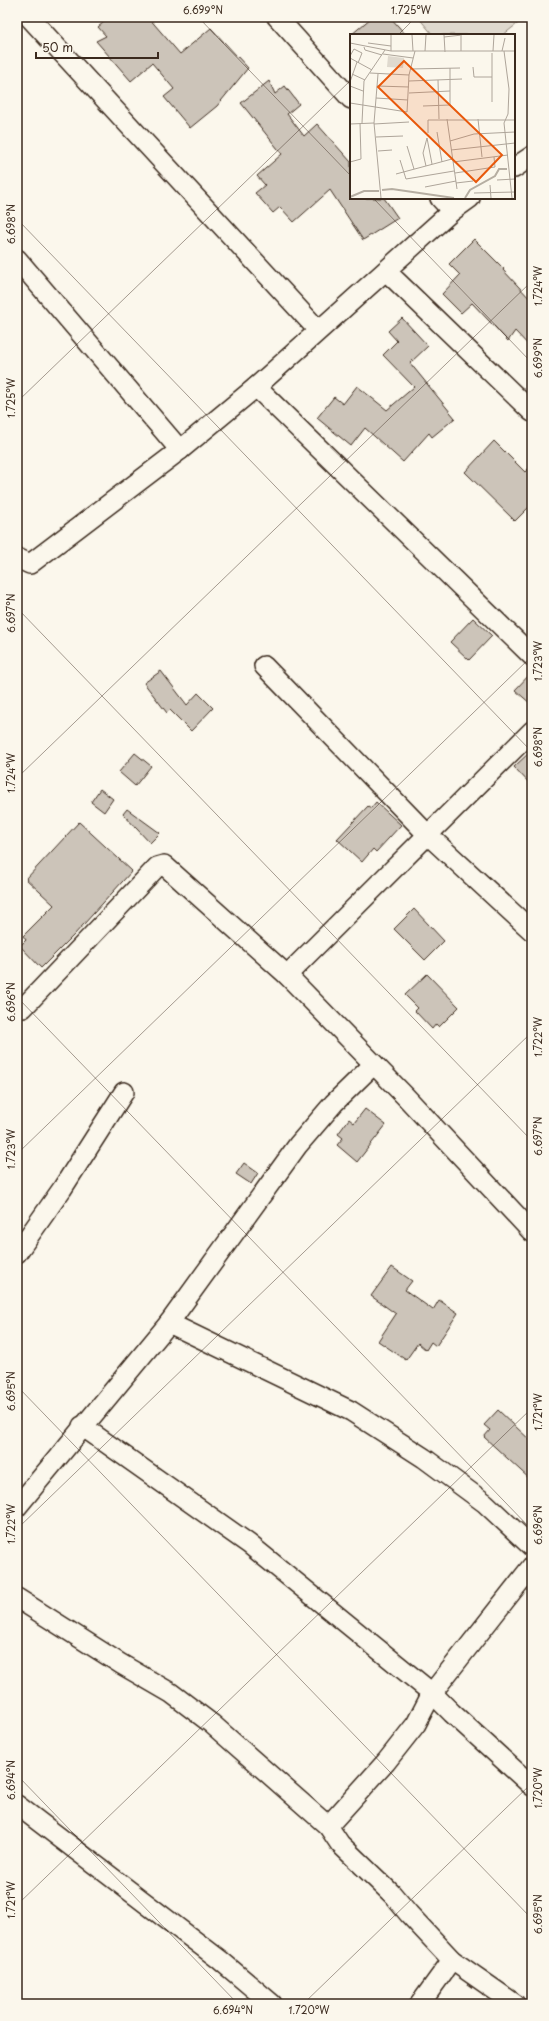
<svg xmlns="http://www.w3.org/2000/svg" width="549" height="2021" viewBox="0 0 549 2021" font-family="'Playpen Sans',sans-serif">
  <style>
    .green { fill: #dfd9ce; stroke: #8d8276 }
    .building { fill: #ccc4b9; stroke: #3b2a1e }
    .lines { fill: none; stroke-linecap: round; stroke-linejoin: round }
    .street-casing { stroke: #3b2a1e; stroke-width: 22 }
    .street { stroke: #fbf7ec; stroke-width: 19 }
    .ticks { fill: none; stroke: #3b2a1e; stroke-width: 1; stroke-opacity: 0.45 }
    .inset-river { fill: none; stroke: #b6aea2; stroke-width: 2 }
    .inset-road { fill: none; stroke: #aea59a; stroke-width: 1 }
    .view { fill: #e8590c; fill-opacity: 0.15; stroke: #e8590c; stroke-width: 2 }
    .inset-edge { fill: none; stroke: #3b2a1e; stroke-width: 2 }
    .neatline { fill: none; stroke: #3b2a1e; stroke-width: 1.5 }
    .ticks-label { font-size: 10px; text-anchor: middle; fill: #3b2a1e }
  </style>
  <rect width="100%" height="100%" fill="#fbf7ec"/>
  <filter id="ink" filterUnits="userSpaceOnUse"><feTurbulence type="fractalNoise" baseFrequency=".025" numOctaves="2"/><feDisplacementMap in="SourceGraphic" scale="8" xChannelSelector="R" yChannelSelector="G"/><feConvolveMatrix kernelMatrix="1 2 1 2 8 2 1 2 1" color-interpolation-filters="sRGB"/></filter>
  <g filter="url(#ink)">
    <path class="green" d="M418,17H526L503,35H433Z"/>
    <g class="building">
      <path d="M110,17H148L180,54L211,28L248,68L217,106L190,128L164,97L174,89L152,63L131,81L96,41L106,36L98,27Z"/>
      <path d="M372,17H390L406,35H351Z"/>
      <path d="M269,81L275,94L285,86L299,104L287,114L304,136L317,124L351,162V198H384L398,218L363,240L330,190L294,222L280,207L273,213L255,193L265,185L257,176L282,154L241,103Z"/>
      <path d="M474,239L504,269L503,270L532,301V349L515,331L508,341L472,303L461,313L442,294L460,275L449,264Z"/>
      <path d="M402,318L428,346L410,363L455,418L432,437L429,433L403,462L365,428L351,446L317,418L334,397L343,404L357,386L387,410L414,387L383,355L397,341L388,331Z"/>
      <path d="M494,441L525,472L532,465V504L515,521L465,472Z"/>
      <path d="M473,618L492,636L469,660L450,642Z"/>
      <path d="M161,671L187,705L198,693L213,708L191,731L170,710L167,713L144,683Z"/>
      <path d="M532,672V705L515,690Z"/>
      <path d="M532,750V786L514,767Z"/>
      <path d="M135,753L151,766L135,786L119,772Z"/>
      <path d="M100,789L113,799L104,812L91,802Z"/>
      <path d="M376,802L401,825L376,852L373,849L362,862L337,839L368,806L371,808Z"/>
      <path d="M127,809L160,833L150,843L123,814Z"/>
      <path d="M79,822L132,871L74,935L41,968L20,946L26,940L23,936L54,905L26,879Z"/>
      <path d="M414,909L444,941L425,960L394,929Z"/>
      <path d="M427,974L459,1007L439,1027L436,1024L432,1029L415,1011L418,1008L405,995Z"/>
      <path d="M365,1109L386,1125L357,1162L337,1145L343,1138L338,1134L349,1119L354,1123Z"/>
      <path d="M244,1163L258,1173L251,1184L236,1174Z"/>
      <path d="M392,1267L412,1281L405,1290L433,1310L439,1300L458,1313L436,1346L431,1342L426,1350L418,1343L406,1360L378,1341L396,1314L371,1296Z"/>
      <path d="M498,1410L532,1442V1481L484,1437L490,1430L484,1425Z"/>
    </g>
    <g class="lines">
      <g class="street-casing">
        <g id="street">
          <path d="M29,17L318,330"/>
          <path d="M277,17L351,99"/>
          <path d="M514,168L532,156"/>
          <path d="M440,198L452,211"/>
          <path d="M17,259L180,450"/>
          <path d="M386,271L532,412"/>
          <path d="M256,387L532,656"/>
          <path d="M17,558L30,564L180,450L256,387L452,211L470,198"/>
          <path d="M264,666L428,835L532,931"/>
          <path d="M287,975L532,731"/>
          <path d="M23,1008L157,867L164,865L287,975L405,1096L532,1232"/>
          <path d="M17,1253L62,1189L124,1092"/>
          <path d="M169,1323L351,1411L424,1458L485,1503L532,1547"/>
          <path d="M82,1426L249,1544L432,1693L452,1713L532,1786"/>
          <path d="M17,1507L169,1323L298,1145L334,1103L374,1064"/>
          <path d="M17,1598L121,1664L171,1693L212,1724L328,1826L340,1844L392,1894L409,1914L452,1960L515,2004"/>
          <path d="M17,1805L220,1960L272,2004"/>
          <path d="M328,1826L386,1762L416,1724L432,1693L532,1566"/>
          <path d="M420,2004L452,1960"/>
        </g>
      </g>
      <use href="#street" class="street"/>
    </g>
  </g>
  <path class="ticks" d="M198,17L351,176M17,27L27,17M398,35L416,17M373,198L532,363M17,219L532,752M17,402L351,80M17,608L532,1141M17,778L532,281M17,997L532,1530M17,1154L532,656M17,1386L532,1919M17,1529L532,1032M17,1775L238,2004M17,1905L532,1408M303,2004L532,1783"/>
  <g transform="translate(350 34)">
    <rect width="165" height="165" fill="#fbf7ec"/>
    <path d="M38,22L54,24L53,34L37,33Z" fill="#dfd9ce"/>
    <path class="inset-river" d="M32,156L42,155L104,164M0,163L14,157H29M115,164L120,156L145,142L149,135H157"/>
    <path class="inset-road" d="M41,1V17M62,1L63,17M94,1L95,18M94,3L112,1M0,9L41,17H165M18,9L41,12M14,13L15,16L32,21M75,17L76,1M111,17V2M143,17L144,1M152,17L155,4M154,17L159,55L158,80L154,89L162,164M33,20L63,24M0,22L4,15L12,19L8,29M0,24L22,36M123,33L124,43H142M60,35L110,34M20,39L59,41M2,40L15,46M28,40L24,89L31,164M88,46L89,85M59,47L112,45M0,48L7,28M0,52L13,57M27,52L59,53M59,59L100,57M26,64L58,66M142,68V19M0,69L57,78L59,41L65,17M73,72L100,71V34M97,85L107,155M128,85L132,123M12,89L14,47L35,16M0,90L24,89M24,90L59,88M87,98L92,128M78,99V86H165M26,103L53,102M100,107L124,100L165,98M57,112L64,135M101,116L165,109M28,117L42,116M50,126L56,145L104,137M0,128L11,125L10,89M103,128L158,121M76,132L73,119L77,104L82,130M105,139L145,133L144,123M46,140L102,125M147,146L165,145M106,149L123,147M140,151L141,164M75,153L106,147M124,159L165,158"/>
    <path class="view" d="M54,27L152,121L126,148L28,53Z"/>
    <rect width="165" height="165" class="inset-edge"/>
  </g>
  <rect width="549" height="2021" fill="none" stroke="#fbf7ec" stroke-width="44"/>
  <path d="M36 52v6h122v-6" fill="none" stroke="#3b2a1e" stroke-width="2"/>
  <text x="42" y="52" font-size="12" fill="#3b2a1e" stroke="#fbf7ec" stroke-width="3" paint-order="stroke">50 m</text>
  <rect x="22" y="22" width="505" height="1977" class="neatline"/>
  <g class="ticks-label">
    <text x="203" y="14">6.699°N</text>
    <text x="411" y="14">1.725°W</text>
    <text transform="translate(11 224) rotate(-90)" y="4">6.698°N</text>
    <text transform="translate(538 286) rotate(-90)" y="4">1.724°W</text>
    <text transform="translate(538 358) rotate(-90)" y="4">6.699°N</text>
    <text transform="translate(11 398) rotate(-90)" y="4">1.725°W</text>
    <text transform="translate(11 613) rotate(-90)" y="4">6.697°N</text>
    <text transform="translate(538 661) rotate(-90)" y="4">1.723°W</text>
    <text transform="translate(538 747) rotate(-90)" y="4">6.698°N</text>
    <text transform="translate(11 773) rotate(-90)" y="4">1.724°W</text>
    <text transform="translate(11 1002) rotate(-90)" y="4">6.696°N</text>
    <text transform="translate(538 1037) rotate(-90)" y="4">1.722°W</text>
    <text transform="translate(538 1136) rotate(-90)" y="4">6.697°N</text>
    <text transform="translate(11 1149) rotate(-90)" y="4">1.723°W</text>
    <text transform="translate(11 1391) rotate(-90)" y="4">6.695°N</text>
    <text transform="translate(538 1412) rotate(-90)" y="4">1.721°W</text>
    <text transform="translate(11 1524) rotate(-90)" y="4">1.722°W</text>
    <text transform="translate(538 1525) rotate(-90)" y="4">6.696°N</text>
    <text transform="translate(11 1780) rotate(-90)" y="4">6.694°N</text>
    <text transform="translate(538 1788) rotate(-90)" y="4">1.720°W</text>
    <text transform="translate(11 1900) rotate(-90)" y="4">1.721°W</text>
    <text transform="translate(538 1914) rotate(-90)" y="4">6.695°N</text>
    <text x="233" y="2014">6.694°N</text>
    <text x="309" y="2014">1.720°W</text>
  </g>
</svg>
